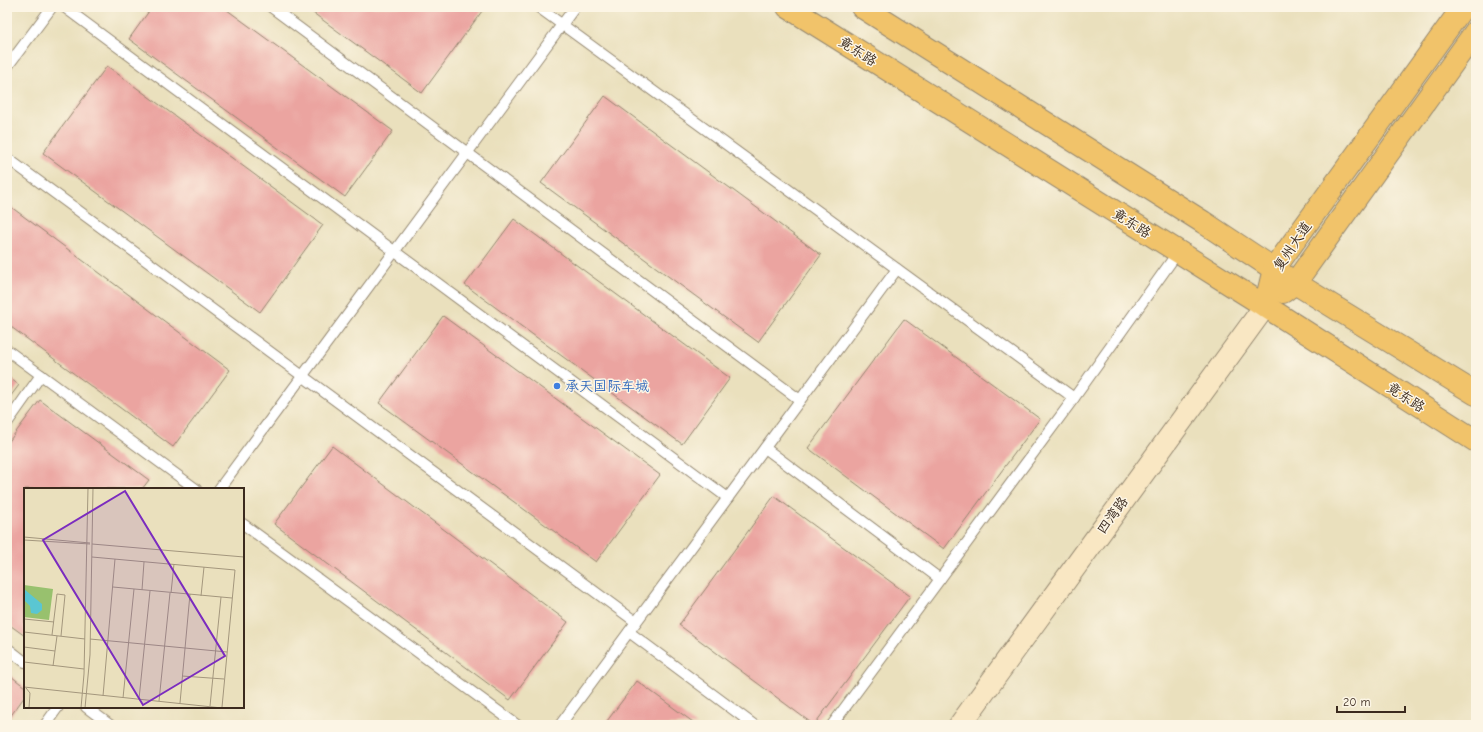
<svg xmlns="http://www.w3.org/2000/svg" width="1483" height="732" viewBox="0 0 1483 732" font-family="'Comic Neue','LXGW WenKai TC',sans-serif">
  <style>
    .building { fill: #eba4a0 }
    .lines { fill: none; stroke-linecap: round; stroke-linejoin: round }
    .lane-casing { stroke: #92856e; stroke-width: 12 }
    .secondary-casing { stroke: #92856e; stroke-width: 24 }
    .primary-casing { stroke: #92856e; stroke-width: 24 }
    .lane { stroke: #fff; stroke-width: 10 }
    .secondary { stroke: #f9e7c3; stroke-width: 22 }
    .primary { stroke: #f1c36a; stroke-width: 22 }
    .shop-dot { fill: #3f7fe0; stroke: #fcf5e5; stroke-width: 1.5 }
    .labels { text-anchor: middle; stroke-width: 3; stroke-linejoin: round; paint-order: stroke }
    .street-label { font-size: 14px; fill: #3b2a1e; stroke: #fcf5e5 }
    .shop-label { font-size: 14px; fill: #366cbe; stroke: #fcf5e5; text-anchor: start }
    .inset-road { fill: none; stroke: #a4977d; stroke-width: 1 }
    .view { fill: #7b2cbf; fill-opacity: 0.15; stroke: #7b2cbf; stroke-width: 2 }
    .inset-edge { fill: none; stroke: #3b2a1e; stroke-width: 2 }
  </style>
  <rect width="100%" height="100%" fill="#fcf5e5"/>
  <filter id="ink" filterUnits="userSpaceOnUse"><feTurbulence type="fractalNoise" baseFrequency=".025" numOctaves="2"/><feDisplacementMap in="SourceGraphic" scale="8" xChannelSelector="R" yChannelSelector="G"/><feConvolveMatrix kernelMatrix="1 2 1 2 8 2 1 2 1" color-interpolation-filters="sRGB"/></filter>
  <filter id="wash" filterUnits="userSpaceOnUse"><feTurbulence type="fractalNoise" baseFrequency=".012" numOctaves="4" result="noise"/><feDisplacementMap in="SourceGraphic" scale="16" xChannelSelector="R" yChannelSelector="G"/><feGaussianBlur stdDeviation="0.9" result="paint"/><feColorMatrix in="noise" values="0 0 0 0 0 0 0 0 0 0 0 0 0 0 0 0 0 1.4 0 .05"/><feComposite in="paint" operator="in"/></filter>
  <g filter="url(#wash)">
    <rect width="100%" height="100%" fill="#eae0bd"/>
    <g id="blocks">
      <g class="building">
        <path d="M152,7H223L393,131L345,197L129,39Z"/>
        <path d="M305,7H485L422,93Z"/>
        <path d="M107,66L323,225L260,312L43,153Z"/>
        <path d="M605,96L821,255L758,342L541,183Z"/>
        <path d="M7,204L230,370L173,447L7,324Z"/>
        <path d="M514,219L730,378L682,444L465,285Z"/>
        <path d="M443,316L660,475L596,562L379,403Z"/>
        <path d="M904,319L1040,419L944,549L808,448Z"/>
        <path d="M7,376L19,385L7,401Z"/>
        <path d="M40,400L149,480L142,489H25V636L7,623V444Z"/>
        <path d="M332,446L568,622L510,700L274,524Z"/>
        <path d="M774,496L910,596L814,725L679,625Z"/>
        <path d="M7,673L25,687V696L7,721Z"/>
        <path d="M637,681L697,725H604Z"/>
      </g>
    </g>
  </g>
  <g filter="url(#ink)">
    <use href="#blocks" fill-opacity="0" stroke="#92856e" stroke-width="1"/>
    <g class="lines">
      <g class="lane-casing">
        <g id="lane">
          <path d="M64,7L728,498"/>
          <path d="M271,7L800,400"/>
          <path d="M538,7L1074,398"/>
          <path d="M7,67L52,7"/>
          <path d="M7,158L636,622"/>
          <path d="M7,350L196,489"/>
          <path d="M7,423L41,375"/>
          <path d="M765,448L940,579"/>
          <path d="M219,489L575,7"/>
          <path d="M243,524L517,725"/>
          <path d="M629,632L754,725"/>
          <path d="M7,648L25,662"/>
          <path d="M86,707L110,725"/>
          <path d="M45,725L58,707"/>
          <path d="M560,725L897,269"/>
          <path d="M832,725L1074,398L1178,252"/>
        </g>
      </g>
      <g class="secondary-casing">
        <path id="secondary" d="M960,725L1265,306"/>
      </g>
      <g class="primary-casing">
        <g id="primary">
          <path d="M788,7L1265,306L1476,441"/>
          <path d="M862,7L1203,222L1295,283L1476,394"/>
          <path d="M1283,292L1295,283L1476,31"/>
          <path d="M1265,306L1274,269L1463,7"/>
        </g>
      </g>
      <use href="#lane" class="lane"/>
      <use href="#secondary" class="secondary"/>
      <use href="#primary" class="primary"/>
    </g>
  </g>
  <circle class="shop-dot" cx="557" cy="386" r="4"/>
  <g class="labels">
    <g class="street-label">
      <text transform="translate(858 51) rotate(32)" y="5">竟东路</text>
      <text transform="translate(1132 223) rotate(32)" y="5">竟东路</text>
      <text transform="translate(1292 246) rotate(-56)" y="5">复州大道</text>
      <text transform="translate(1406 397) rotate(33)" y="5">竟东路</text>
      <text transform="translate(1112 515) rotate(-54)" y="5">四湾路</text>
    </g>
    <g class="shop-label">
      <text x="565" y="391">承天国际车城</text>
    </g>
  </g>
  <g transform="translate(24 488)">
    <rect width="220" height="220" fill="#eae0bd"/>
    <path d="M0,97L29,101L25,132L0,129Z" fill="#98c16e"/>
    <path d="M0,101L18,116V122L13,126L7,125L6,118L0,112Z" fill="#5ac6d2"/>
    <path class="inset-road" d="M0,49L66,55M0,52L66,56M68,56L220,69M68,69L211,82L198,219M89,99L208,110M118,102L120,74M147,105L150,76M177,108L180,79M0,131L30,134M0,144L61,151M28,147L33,106L41,107L37,148M66,151L203,164M0,159L31,163M0,174L60,181M29,178L33,148M158,188L200,191M0,199L198,220M2,200L6,205L5,220M79,208L91,71M99,210L110,101M115,211L126,103M135,213L146,105M156,215L166,106M186,218L197,109M57,220L60,186L64,0M61,220L66,167L69,0"/>
    <path class="view" d="M101,3L201,168L119,217L19,52Z"/>
    <rect width="220" height="220" class="inset-edge"/>
  </g>
  <rect width="1483" height="732" fill="none" stroke="#fcf5e5" stroke-width="24"/>
  <path d="M1337 706v6h68v-6" fill="none" stroke="#3b2a1e" stroke-width="2"/>
  <text x="1343" y="706" font-size="12" fill="#3b2a1e" stroke="#fcf5e5" stroke-width="3" paint-order="stroke">20 m</text>
</svg>
